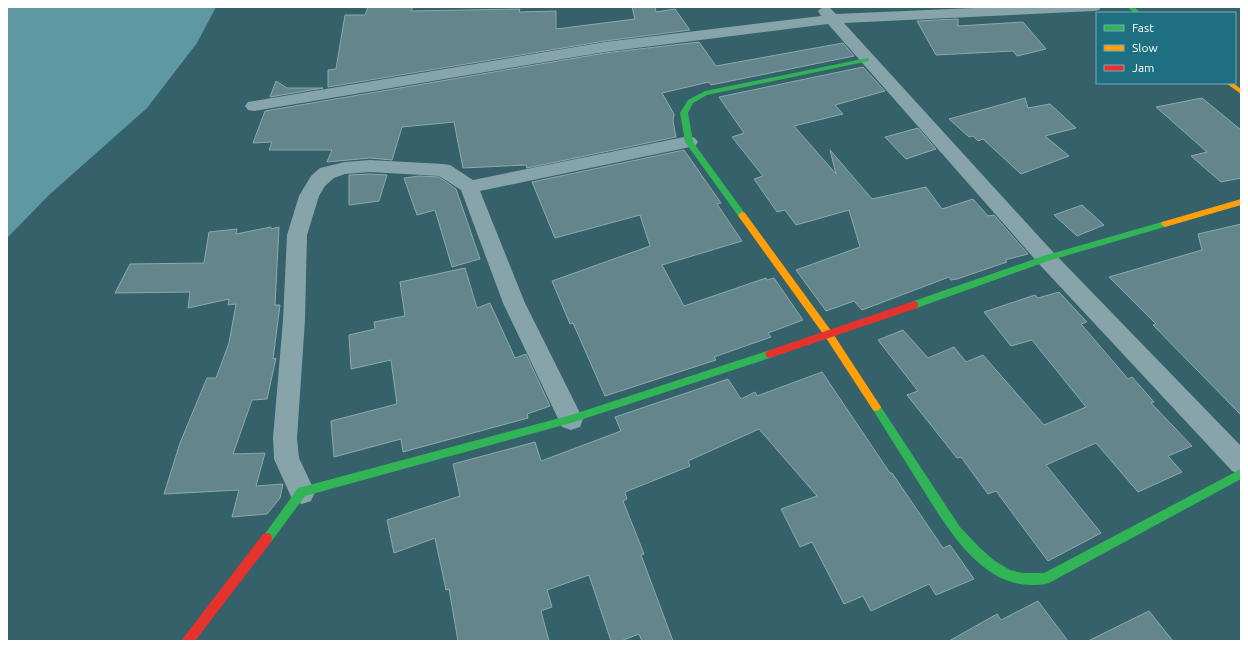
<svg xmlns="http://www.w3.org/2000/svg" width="1248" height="648" viewBox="0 0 1248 648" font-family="Ubuntu,sans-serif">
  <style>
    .water { fill: #5e99a3 }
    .building { fill: #65858c; stroke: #8da9af }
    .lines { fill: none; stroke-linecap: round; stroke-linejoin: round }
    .street { fill: #86a4aa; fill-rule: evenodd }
    .fast { fill: #30b455; fill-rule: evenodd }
    .slow { fill: #ff9f0a; fill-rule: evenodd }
    .jam { fill: #e5322d; fill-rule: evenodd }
  </style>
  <rect width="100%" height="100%" fill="#34616a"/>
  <path class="water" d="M7,7H216L197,43L147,108L49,195L7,238Z"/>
  <g class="building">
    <path d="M368,7H413L411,11L520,9L519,12L556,11V29L635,19L632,7H655L656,12L675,9L690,30L605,41L328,87V70L336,69L345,15H365Z"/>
    <path d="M958,19V26L1023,22L1046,49L1017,56L1013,51L936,55L917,21Z"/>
    <path d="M699,42L716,66L843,43L854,56L711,85L709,82L662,93L674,114L673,121L676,137L527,168L526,165L463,168L454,122L402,127L392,160L370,158L327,162L332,150H269L272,142L253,143L265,111L605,53Z"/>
    <path d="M863,67L885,91L835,105L843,114L794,126L836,174L830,150L872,199L926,187L942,209L973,199L988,216L994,215L1028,254L1005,260L1007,262L957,279L951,280L949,277L862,310L854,301L826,311L796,270L860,247L849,210L796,225L785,210L777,212L754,179L763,176L732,137L744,133L719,97Z"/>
    <path d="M276,81L287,88H323L270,97Z"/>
    <path d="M1025,98L1028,108L1050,104L1076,128L1045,136L1069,156L1021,174L983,139L978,141L973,136L969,137L949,119Z"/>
    <path d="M1202,98L1241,130V178L1221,182L1191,156L1207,152L1156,107Z"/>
    <path d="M918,128L936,149L906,159L885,137Z"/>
    <path d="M684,150L721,203L717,204L742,241L662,265L684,306L766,278L767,280L774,278L803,320L768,333L771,337L714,357L716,360L605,396L573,323L570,324L552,281L650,246L640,215L555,238L532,182Z"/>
    <path d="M370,174L387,175L379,201L349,205V175Z"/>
    <path d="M419,176L439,177L456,189L480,259L452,267L435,210L417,215L404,178Z"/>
    <path d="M1082,205L1104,225L1077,236L1054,215Z"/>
    <path d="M1241,224V415L1153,325L1156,324L1109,277L1202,250L1198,234Z"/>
    <path d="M271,227V229L279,227L275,305H280L273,359L276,358L267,399L252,400L233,454L265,453L256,486L283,484L280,498L267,514L232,517L239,490L164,494L180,443L207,378H216L229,343L236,304L228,305L229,299L188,308L190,292L115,293L130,264L204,263L209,232L237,229L236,234Z"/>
    <path d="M465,268L477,308L490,303L515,358L526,354L550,406L527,414L528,418L403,452L401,439L334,457L331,421L397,404L391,360L351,369L349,335L375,329L374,322L405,316L400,282Z"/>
    <path d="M1059,292L1087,322L1081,324L1128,379L1132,377L1154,402L1151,403L1192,446L1168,456L1182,472L1138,492L1096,443L1046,465L1101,533L1048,561L996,491L988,494L961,457L957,458L907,395L918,391L878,340L903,330L928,358L954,347L966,362L983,355L1044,425L1086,407L1032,340L1011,346L984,312L1035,295L1038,298Z"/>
    <path d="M822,372L890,473H892L943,548L950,545L974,579L936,595L929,584L871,611L863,596L844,604L812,542L800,547L781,509L817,496L759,429L688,461L690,466L625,492L627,499L623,501L644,554L641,555L673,641H642L639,634L621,641H611L589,575L547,590L552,607L541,611L549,641H458L449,589L446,590L435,538L394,553L387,520L460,496L453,464L535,442L541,461L621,431L615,417L728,379L741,399L755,392L757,396Z"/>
    <path d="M1038,601L1068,641H949L997,614L1001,620Z"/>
    <path d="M1149,611L1173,641H1088Z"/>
  </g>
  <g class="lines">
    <g class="street">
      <path d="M823,7L830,8L836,14L996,7H1101L1099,10L1094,11L844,23L1053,252L1241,446V475L1232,471L1039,264L828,24L605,52L254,111L248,110L245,106L248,102L254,101L605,42L821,16L818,11Z"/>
      <path d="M689,136L695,138L698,142L695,146L480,191L525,303L583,419L580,427L571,430L562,427L503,303L461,190L439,176L370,172L345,174L334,178L325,186L319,196L307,235L305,320L297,438L299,458L315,492L311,501L302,504L293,501L274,459L273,438L283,320L287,235L299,196L311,176L320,168L345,162L370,160L443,164L450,165L473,180Z"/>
    </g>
    <g class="fast">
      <path d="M1127,7H1134L1141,13H1134Z"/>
      <path d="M867,58L869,59V61L707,95L693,103L688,113L693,142L746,215L742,218L739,217L685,142L680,113L688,100L705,91Z"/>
      <path d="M1165,221L1169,224L1168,226L1048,261L914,309L911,308L910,305L911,302L1043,256Z"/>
      <path d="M770,350L773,351L775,354L773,357L571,423L305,496L271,542L267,543L263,542L262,538L298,488L302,487L571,415Z"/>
      <path d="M876,403L879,404L960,527L980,548L995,561L1010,570L1023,573H1044L1241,469V479L1049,583C1043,585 1037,585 1031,585C976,585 941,517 915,477C901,455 887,432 873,410L871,407L873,404Z"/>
    </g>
    <g class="slow">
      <path d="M1226,83H1233L1241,89V94Z"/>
      <path d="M1241,199V205L1165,227L1161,224L1162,222Z"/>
      <path d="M742,212L745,213L832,332L879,404L881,407L879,410L876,411L873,410L826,338L739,217L738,215Z"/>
    </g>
    <g class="jam">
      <path d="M914,301L917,302L918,305L917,308L770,358L767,357L765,354L767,351Z"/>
      <path d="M267,533L271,534L272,538L271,542L195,641H182L184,637L263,534Z"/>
    </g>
  </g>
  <rect width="1248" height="648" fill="none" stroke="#ffffff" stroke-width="16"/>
  <rect x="1096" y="12" width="140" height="72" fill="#1e7080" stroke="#78a9b3"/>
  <rect x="1104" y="25" width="20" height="6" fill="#30b455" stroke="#78a9b3"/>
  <text x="1132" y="32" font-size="12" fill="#ffffff">Fast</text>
  <rect x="1104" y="45" width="20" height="6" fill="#ff9f0a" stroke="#78a9b3"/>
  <text x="1132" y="52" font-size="12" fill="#ffffff">Slow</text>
  <rect x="1104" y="65" width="20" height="6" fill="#e5322d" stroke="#78a9b3"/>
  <text x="1132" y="72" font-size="12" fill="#ffffff">Jam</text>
</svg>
